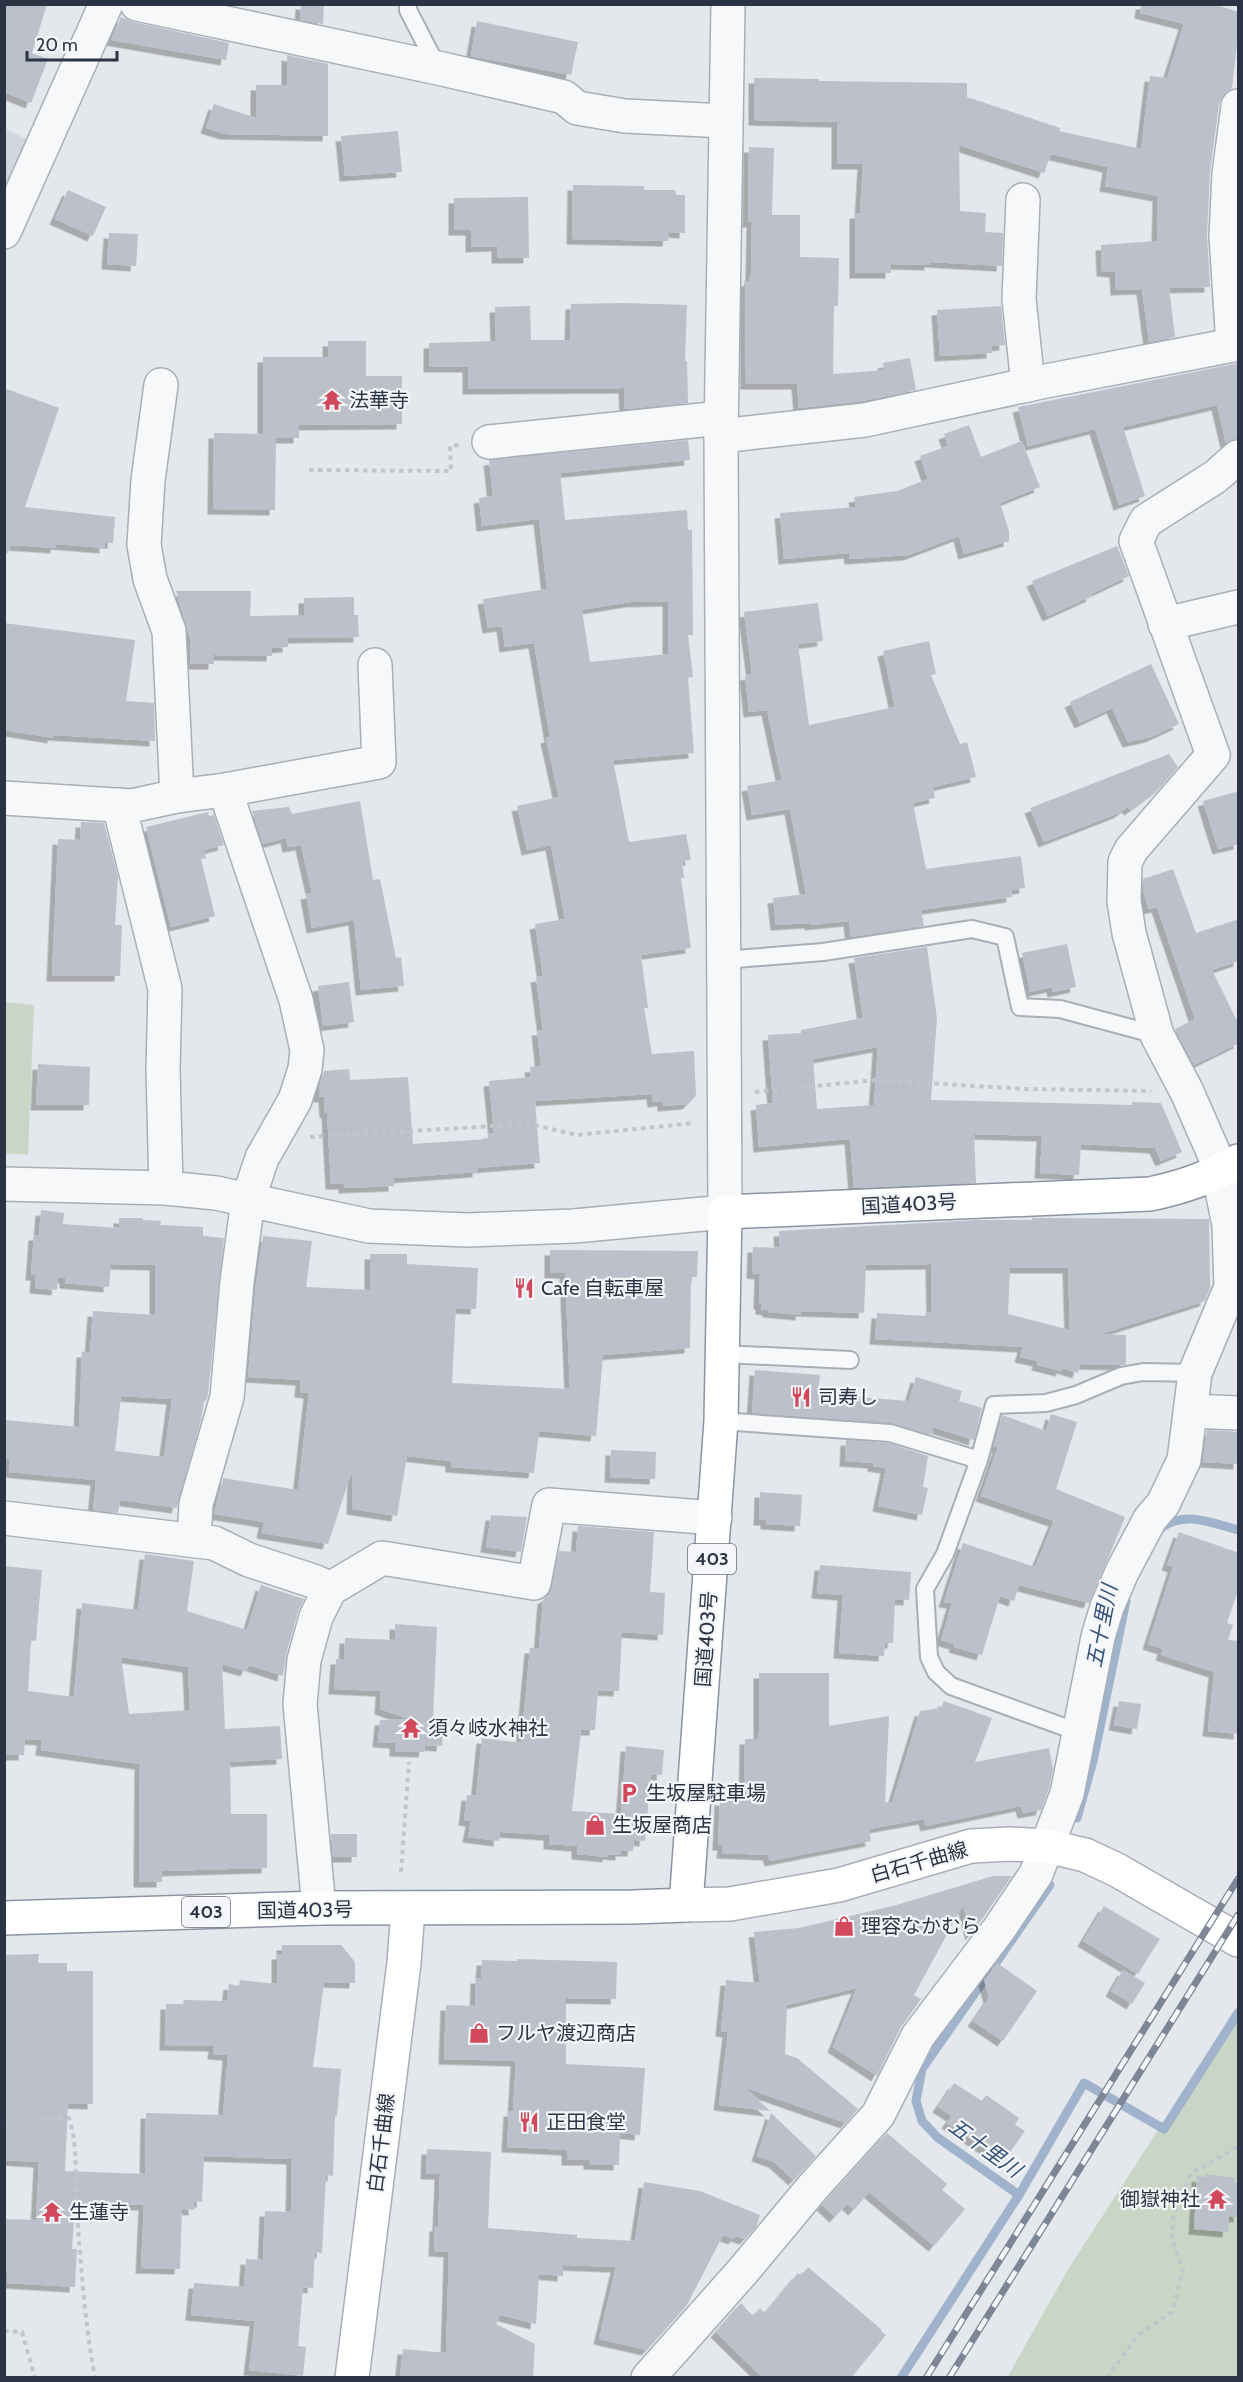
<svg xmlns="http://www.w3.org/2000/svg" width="1243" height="2382" viewBox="0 0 1243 2382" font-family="Cabin,'Noto Sans JP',sans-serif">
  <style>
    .built { fill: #d2d6de }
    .green { fill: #c9d6c5 }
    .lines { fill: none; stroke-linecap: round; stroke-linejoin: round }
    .stream { stroke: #9fb4cc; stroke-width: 9 }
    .building { fill: #bbc0ca; fill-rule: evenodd; filter: url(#shadow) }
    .service-casing { stroke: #a9aeb7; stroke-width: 20 }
    .minor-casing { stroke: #a9aeb7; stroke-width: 36 }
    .tertiary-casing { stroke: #a9aeb7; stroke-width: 36 }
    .secondary-casing { stroke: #a9aeb7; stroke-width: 36 }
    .trunk-casing { stroke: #8b94a3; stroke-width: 36 }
    .path { stroke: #c2c5cb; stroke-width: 4; stroke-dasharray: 4.5 4.5; stroke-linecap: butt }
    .service { stroke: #f7f8fa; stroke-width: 16 }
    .minor { stroke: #f7f8fa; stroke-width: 33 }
    .tertiary { stroke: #f7f8fa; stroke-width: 33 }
    .secondary { stroke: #fff; stroke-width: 33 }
    .trunk { stroke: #fff; stroke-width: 33 }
    .rail-casing { stroke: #7d8696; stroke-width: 7 }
    .rail { stroke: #f4f6f9; stroke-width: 4.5; stroke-dasharray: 14; stroke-linecap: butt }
    .labels { text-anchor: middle; stroke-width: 4.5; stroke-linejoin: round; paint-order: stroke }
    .shield { fill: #f4f6f9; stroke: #676e7b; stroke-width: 1.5 }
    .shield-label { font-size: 18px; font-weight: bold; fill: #2b3445 }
    .poi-label { font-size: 20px; fill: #2b3445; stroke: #f4f6f9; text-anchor: start }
    .street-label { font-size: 20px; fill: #2b3445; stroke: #f4f6f9 }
    .water-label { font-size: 21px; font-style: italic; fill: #34527a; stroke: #f4f6f9 }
  </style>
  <defs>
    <filter id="shadow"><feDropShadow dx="-5.5" dy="5.5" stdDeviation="0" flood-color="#0004"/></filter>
  </defs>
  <rect width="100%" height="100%" fill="#e4e7ec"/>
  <path class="built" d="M5,128L31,142L5,203Z"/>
  <g class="green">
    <path d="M5,1002L34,1005L28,1155L5,1153Z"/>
    <path d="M1238,2006V2377L1007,2378L1067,2271Z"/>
  </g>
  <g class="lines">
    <g class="stream">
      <path d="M1159,1530C1182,1509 1212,1523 1238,1530"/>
      <path d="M1077,1818L1093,1761L1126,1601"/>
      <path d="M1019,2195L1084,2083L1164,2129L1238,2013"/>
      <path d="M901,2378L1019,2195L937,2137L922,2121L916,2101L922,2069L1050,1885"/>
    </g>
  </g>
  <g class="building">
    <path d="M4,4H47L32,53L48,59L31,103L4,92Z"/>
    <path d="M301,4H324L323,24L300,20Z"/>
    <path d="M1141,4H1213L1239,12V45L1237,44L1232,88L1224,94L1219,104L1210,172L1207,235L1210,287L1169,288L1175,337L1149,342L1142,289L1116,290L1115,272L1102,271L1101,245L1157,241L1158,196L1105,186L1108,167L1051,154L1044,173L959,145L960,211L986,213L985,232L1003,233L1002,266L930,262V265L891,264V273H855V213H860L863,164H837V122L754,120V78L819,79V81L967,83V97L1060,128L1059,131L1141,149L1150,76L1167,78L1184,24L1140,13Z"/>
    <path d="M121,17L133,22L229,43L226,60L111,40Z"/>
    <path d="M477,21L578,42L571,75L471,56Z"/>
    <path d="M287,55L328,64V136L225,134L206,128L214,104L256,118V85H287Z"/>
    <path d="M398,131L402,172L345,176L341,136Z"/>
    <path d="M749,147L774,148L772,215H800V257L839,258L838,306H834L833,374L884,370L883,363L910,358L916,390L862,401L799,408L797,384H746L745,281H749L751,274L752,222H748Z"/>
    <path d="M573,185L644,186V190H675L676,195H685V233L669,232L668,241L572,239Z"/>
    <path d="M68,190L106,207L93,236L55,219Z"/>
    <path d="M528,197L529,258H497V246L471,247V230H454V198Z"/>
    <path d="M109,233L138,234L136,266L107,264Z"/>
    <path d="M624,303L687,305L685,361H687L688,403L625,409L624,388L468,389V367H429V343L496,341L495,307L530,306L531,340H570L571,304Z"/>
    <path d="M1001,306L1005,345L992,346V353L940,356L937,310Z"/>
    <path d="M328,341H366V376H402V424L299,425V438H276L275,510L213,509L214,433L263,434V357H328Z"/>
    <path d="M1239,363V439L1226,443L1217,405L1123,427L1145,496L1119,505L1095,429L1028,446L1018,407Z"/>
    <path d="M4,388L59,408L25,507L115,517L113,543H105V548L56,544V548L11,545L7,554L4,553Z"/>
    <path d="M969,425L981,457L1022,441L1040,487L1000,503L1009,531V541L964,554L959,536L909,555L850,559L849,553L784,559L780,513L856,507L854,497L897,491L928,479L920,456L948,446L944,434Z"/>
    <path d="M688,440L690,460L560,473L565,520L687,510L688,530H692L693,635H688L693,677L688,678L694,753L613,760L629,842L686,834L691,860L682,861L684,878H681L691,948L641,955L648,1008H644L652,1054L694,1051L696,1096L688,1104L663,1106V1101L653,1102L652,1094L535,1101L540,1163L478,1168V1172L394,1178V1186L344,1188V1184H331L327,1112L325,1113L324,1097H319V1088L324,1071L349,1069L350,1080L408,1077L413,1144L488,1139V1133H494L489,1081L531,1077L530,1067L541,1066L537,1030H543L536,977L543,976L535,924L565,919L551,845L527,850L517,806L559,797L546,738L550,737L534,643L505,647L502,626L488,628L483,599L547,589L539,519L482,526L479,498L493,496L489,460ZM668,601V654L590,662L582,610L630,602Z"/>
    <path d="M1117,546L1129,576L1091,594L1092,596L1048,616L1032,581Z"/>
    <path d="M176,591H251L250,616L304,615V598L354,597V615H358L359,637L288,638V647L272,648V656L214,655V664H190V638Z"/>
    <path d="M818,603L823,641L798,644L809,725L895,707L883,651L929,641L936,674L931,675L960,744L967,742L976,777L933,787L935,798L913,803L926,869L1021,856L1025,888L1011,890L1012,897L921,910L924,926L851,937L849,921L810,925V923L776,925L773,898L806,894L790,809L752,815L747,786L782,780L767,710L749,712L745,675L752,674L744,612Z"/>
    <path d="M4,623L135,640L126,701L154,703L155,741L53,735V738L4,730Z"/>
    <path d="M1151,664L1179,724L1151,737L1128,742L1112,708L1080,723L1070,702Z"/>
    <path d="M1169,754L1178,767L1161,787L1130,810L1127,807L1119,813L1044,842L1030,808Z"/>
    <path d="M1239,791V844L1218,849L1203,801Z"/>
    <path d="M360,801L373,880L380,879L396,958L401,957L404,986L361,990L354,920L312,928L306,894L312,893L301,845L288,847L286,838L263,844L252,811L289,807L292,814Z"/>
    <path d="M208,812L209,816L214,815L224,845L204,850L206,858L201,859L215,916L171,927L146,827Z"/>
    <path d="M81,822L104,823L118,877L115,925H122L120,976H52L58,839L80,840Z"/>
    <path d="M1173,869L1196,933L1239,919V961L1212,970L1239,1025V1043L1194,1065L1175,1029L1195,1019L1157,907L1149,909L1143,891V879Z"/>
    <path d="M1067,944L1076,987L1053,992L1052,987L1030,992L1022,953Z"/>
    <path d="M927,947L937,1019L931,1100L1132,1105V1102L1161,1103L1182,1152L1161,1161L1155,1148L1081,1144L1079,1175L1040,1173L1042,1136L974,1134L976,1183L854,1188L850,1139L759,1147L756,1105L773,1103L768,1035L801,1033V1030L863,1018L854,958ZM878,1047L874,1105L817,1109L813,1059Z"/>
    <path d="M349,982L354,1022L323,1026L318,986Z"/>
    <path d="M38,1064L90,1067L89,1105H36Z"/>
    <path d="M41,1210L64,1213L63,1224L119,1228V1218H143V1220L161,1221L160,1225L203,1227V1236L224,1238L208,1394L206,1401H204L201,1420L177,1508L120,1500L118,1513L93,1510L96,1480L9,1472L10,1459L4,1458V1420L79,1427L82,1352H90L93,1311L155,1315V1265L111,1264L109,1287L65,1283V1278L58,1277L57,1290L35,1288L36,1275H31L34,1235H39ZM121,1396L172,1399L164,1457L115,1451Z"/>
    <path d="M1032,1218L1209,1219L1210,1288L1205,1301L1101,1334L1126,1335V1365L1080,1364L1078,1373L1062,1368L1061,1371L1037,1365L1038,1361L1020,1357L1023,1347L875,1339L877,1313L925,1316L926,1312H932L931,1264L866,1265L864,1313L801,1311V1315L768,1312V1310L761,1309V1304H759L760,1274L752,1273L753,1247L780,1248L779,1231L978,1220H1032ZM1010,1268H1068L1070,1330L1008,1314Z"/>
    <path d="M263,1236L312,1241L306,1287L370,1290V1254H407V1264L478,1268L476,1309L456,1308L452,1383L570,1389L565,1273H550V1250L698,1251L697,1277H691L690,1348L603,1355L596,1436L539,1431L534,1473L451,1467V1461L407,1456L397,1516L352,1509L353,1475L351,1474L328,1544L262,1533L264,1522L214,1514L223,1478L298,1490L309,1393L300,1392L301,1380L248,1377L256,1284Z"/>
    <path d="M755,1370L820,1375L818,1394L909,1401L916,1377L962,1391L959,1401L982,1408L974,1440L933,1427L932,1435L891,1423L752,1413Z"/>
    <path d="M1051,1414L1077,1422L1056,1489L1125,1517L1110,1554L1089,1603L1019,1585L1014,1601L1000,1596L982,1655L954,1647L955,1644L941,1640L952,1603L944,1602L963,1543L1035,1567L1054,1521L981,1496L998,1447L994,1446L1002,1415L1046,1431Z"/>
    <path d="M1207,1430L1239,1432V1464L1203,1462Z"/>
    <path d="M846,1440L888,1443L928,1456L923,1487L928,1488L922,1515L878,1506L886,1468L873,1466V1463L845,1461Z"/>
    <path d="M611,1450L656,1452L655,1479L610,1477Z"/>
    <path d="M760,1492L802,1495L800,1526L766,1524V1520H759Z"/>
    <path d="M491,1515L527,1517L521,1552L486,1547Z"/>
    <path d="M578,1526L654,1532L650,1592L665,1593L663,1635L622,1632L619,1691L598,1690L595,1730H581L572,1811L621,1814L626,1746L664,1750L662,1775L651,1774L645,1841L634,1840L633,1851H621V1855L608,1854V1857L577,1854V1846L549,1844V1835L500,1832L499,1841L468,1837L471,1821L464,1820L467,1795L476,1796L482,1738L521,1743L530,1648H539L543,1599L549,1595L552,1587L559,1551L576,1552Z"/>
    <path d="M1179,1532L1239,1553V1588L1227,1623L1233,1625L1228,1640L1239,1641V1734L1208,1731L1214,1672L1161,1655L1163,1649L1148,1644L1173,1567L1167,1565Z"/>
    <path d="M145,1554L194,1561L187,1611L247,1630L261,1585L304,1599L298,1612L286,1655L283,1676L249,1665L246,1671L222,1664L225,1729L280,1726L282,1759L230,1762L231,1814H267V1868L162,1871V1882H139L140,1764L41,1750L42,1740L25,1739L24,1755H4V1566L42,1570L36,1641L31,1640L28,1691L74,1697L82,1603L138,1610ZM121,1657L188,1667L190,1710L129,1714Z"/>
    <path d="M820,1565L911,1572L909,1600L895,1599L893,1643H885L884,1656L839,1653L843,1595L817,1593Z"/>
    <path d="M395,1624L437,1627L433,1718L444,1717L442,1746L425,1745L424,1752L395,1751V1743L378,1742L380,1720L409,1719L380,1709L381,1691L334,1689L336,1659H344L345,1638L395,1640Z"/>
    <path d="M759,1673H829V1726L889,1716L885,1802L892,1803L920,1711L941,1708L944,1701L992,1718L975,1762L1049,1748L1053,1769L1049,1789L1041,1810L1023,1813L1021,1806L926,1826L924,1819L869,1829L871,1841L770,1861L768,1855L722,1853L723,1845H718L720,1800L744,1802L745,1739H758L759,1731Z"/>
    <path d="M1119,1701L1141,1704L1137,1729L1114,1725Z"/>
    <path d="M331,1834H357V1857H333Z"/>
    <path d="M993,1876H1012L971,1935L963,1905L914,1995L921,1999L901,2027L877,2076L833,2047L857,1988L787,2005L785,2054L797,2058L858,2109L846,2123L746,2088L770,2111L719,2105L728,2032L721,2031L726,1980L760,1983L754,1932L799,1928L893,1906Z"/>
    <path d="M1104,1906L1160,1939L1138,1974L1083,1941Z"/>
    <path d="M282,1945H341L355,1962V1983L324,1982L313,2067L341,2069L337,2116H335L333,2176L326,2175L322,2253L315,2252L313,2288L303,2287L298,2346L306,2347L303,2376L249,2370L255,2321L191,2315L194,2283L244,2287L246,2259L263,2260L265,2211L291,2212L292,2159L204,2156L202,2202L194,2201V2210L182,2209L180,2269L141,2268L144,2205L75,2203L72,2249H77L75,2287L7,2283L8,2273H4V2219L36,2220L39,2162L4,2160V1955L39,1954L38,1963H67V1971H93V2104L68,2103L65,2171L145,2174L146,2113L223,2115L228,2055L213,2054L214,2046L165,2045L166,2004H183L184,2000L227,2001L229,1984L239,1986L240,1980L277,1984V1954H282Z"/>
    <path d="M517,1959L617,1962L616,1999L566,1998V2064L645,2068L640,2135L620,2133L619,2165L589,2164V2160H567V2150L507,2147L509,2111H513L516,2061L444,2059L446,2005L475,2006L476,1978H481L482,1960L517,1961Z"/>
    <path d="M997,1963L1037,1991L1003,2041L973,2021L989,1998L984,1980Z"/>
    <path d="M1123,1970L1145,1983L1132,2004L1111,1991Z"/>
    <path d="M954,2083L982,2101L986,2095L1019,2118L1015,2125L1025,2131L1004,2161L947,2123L952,2116L938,2107Z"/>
    <path d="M771,2113L816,2156L794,2180L774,2162L757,2156Z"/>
    <path d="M887,2133L947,2184L942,2190L965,2209L934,2246L869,2192L854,2210L847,2204L835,2217L822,2205Z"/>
    <path d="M427,2149L491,2152L488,2228L577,2235V2238L635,2241L644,2182L700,2191L760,2215L756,2227L745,2239L736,2236L734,2239L723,2235L687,2305L647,2350L599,2339L616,2267L563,2265V2276L539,2274L536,2324L500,2315L496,2324L535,2344L533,2378H400L403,2349L446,2353L449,2252L434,2251L435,2226H438L440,2174H426Z"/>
    <path d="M1206,2174L1235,2178L1234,2182L1239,2183V2217L1229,2216L1228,2232L1194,2229L1197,2176L1206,2177Z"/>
    <path d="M808,2267L882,2330L881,2331L886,2335L851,2378H763L716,2332L741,2303L753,2316L760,2308L765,2313L798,2273L801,2276Z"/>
  </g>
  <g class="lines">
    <g class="service-casing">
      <g id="service">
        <path d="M408,4V10L438,68"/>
        <path d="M723,960L823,952L972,929L1005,937L1020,1007L1060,1009L1157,1035"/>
        <path d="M723,1354L850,1360"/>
        <path d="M721,1421L890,1433L979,1460"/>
        <path d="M1078,1732L951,1686L936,1672L929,1657L925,1589L945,1554L979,1460L994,1405L1046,1403L1076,1395L1121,1376L1143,1372L1195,1373"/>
      </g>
    </g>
    <g class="minor-casing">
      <g id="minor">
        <path d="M137,4L438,68L564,97L577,108L625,116L725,121"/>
        <path d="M1023,200L1019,299L1028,385"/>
        <path d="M4,232L106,4"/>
        <path d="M1233,345L1226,236L1229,174L1238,106"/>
        <path d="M161,385L148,480L144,545L150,579L169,631L177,796"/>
        <path d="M721,436L865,420L1041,382L1238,344"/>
        <path d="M489,442L721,418"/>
        <path d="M1165,624L1238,607"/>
        <path d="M225,790L379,762L375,665"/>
        <path d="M4,798L131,806L177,796L225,790L296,1000L307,1050L305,1069L295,1100L262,1158L248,1200L237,1282L227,1397L196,1504L194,1540"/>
        <path d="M119,805L165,989L163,1069L166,1188"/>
        <path d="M1191,1411L1238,1413"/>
        <path d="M4,1518L214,1543L249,1560L316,1582L330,1589L316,1617L304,1660L300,1704L319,1908"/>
        <path d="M330,1589L382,1558L534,1583L549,1505L715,1518"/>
        <path d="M648,2378L743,2271L813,2187L878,2115L918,2036L999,1929L1036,1874L1067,1794L1098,1637L1107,1607L1122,1572L1150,1519L1163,1504L1184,1460L1195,1373L1231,1287L1229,1225L1215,1156L1187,1092L1157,1035L1129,933L1124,901L1125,862L1131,850L1213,755L1136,541L1146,521L1215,477L1238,457"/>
      </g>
    </g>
    <g class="tertiary-casing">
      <path id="tertiary" d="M4,1184L166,1188L216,1193L369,1226L467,1230L574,1226L725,1212L721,436L728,4"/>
    </g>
    <g class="secondary-casing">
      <g id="secondary">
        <path d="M686,1905L730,1904L839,1885L971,1846L1010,1844L1047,1846L1085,1855L1117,1870L1238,1940"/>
        <path d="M352,2378L404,1963L408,1909"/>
      </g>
    </g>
    <g class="trunk-casing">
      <path id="trunk" d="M4,1918L319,1908L633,1907L686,1905L721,1421L725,1212L1150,1194C1183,1187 1209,1178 1238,1161"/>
    </g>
    <g class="path">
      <path d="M309,470L451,471L450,446L459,445"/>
      <path d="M755,1092L876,1080L1026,1089L1151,1091"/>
      <path d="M310,1137L529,1124L577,1135L694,1123"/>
      <path d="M401,1872L409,1762"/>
      <path d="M4,2121L69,2118C79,2148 74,2182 77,2213C81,2268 85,2324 95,2378"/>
      <path d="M4,2331L22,2332L35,2378"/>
      <path d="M1107,2378L1137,2336L1172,2312L1183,2270L1172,2239L1173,2217L1191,2173L1238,2147"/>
    </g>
    <use href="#service" class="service"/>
    <use href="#minor" class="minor"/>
    <use href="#tertiary" class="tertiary"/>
    <use href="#secondary" class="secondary"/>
    <use href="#trunk" class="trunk"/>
    <g class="rail-casing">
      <g id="rail">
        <path d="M926,2378L1238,1879"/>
        <path d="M949,2378L1238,1915"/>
      </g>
    </g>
    <use href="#rail" class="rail"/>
  </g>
  <defs>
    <g id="temple-bare" transform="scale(1.62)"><path d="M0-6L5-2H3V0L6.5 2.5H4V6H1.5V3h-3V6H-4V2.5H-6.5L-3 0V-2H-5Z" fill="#d1495b" stroke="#f4f6f9" stroke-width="2.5" paint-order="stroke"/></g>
    <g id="restaurant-bare" transform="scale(1.62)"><path d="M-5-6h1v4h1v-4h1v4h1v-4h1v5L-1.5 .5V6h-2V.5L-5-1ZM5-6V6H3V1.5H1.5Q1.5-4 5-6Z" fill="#d1495b" stroke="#f4f6f9" stroke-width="2.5" paint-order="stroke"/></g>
    <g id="parking-bare" transform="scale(1.62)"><path d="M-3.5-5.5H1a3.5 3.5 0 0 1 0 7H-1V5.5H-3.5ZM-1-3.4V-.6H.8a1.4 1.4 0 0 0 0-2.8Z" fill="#d1495b" stroke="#f4f6f9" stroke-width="2.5" paint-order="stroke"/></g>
    <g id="shop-bare" transform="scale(1.62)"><path d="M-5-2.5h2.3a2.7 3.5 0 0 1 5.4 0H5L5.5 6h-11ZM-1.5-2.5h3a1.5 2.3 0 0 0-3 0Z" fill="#d1495b" stroke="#f4f6f9" stroke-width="2.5" paint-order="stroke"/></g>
  </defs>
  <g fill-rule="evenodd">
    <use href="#temple-bare" x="332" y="400"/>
    <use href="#restaurant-bare" x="524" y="1288"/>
    <use href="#restaurant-bare" x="801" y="1397"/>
    <use href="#temple-bare" x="411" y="1728"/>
    <use href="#parking-bare" x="629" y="1793"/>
    <use href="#shop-bare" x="595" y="1825"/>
    <use href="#shop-bare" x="844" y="1926"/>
    <use href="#shop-bare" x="479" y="2033"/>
    <use href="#restaurant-bare" x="529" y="2122"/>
    <use href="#temple-bare" x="1217" y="2199"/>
    <use href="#temple-bare" x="52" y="2212"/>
  </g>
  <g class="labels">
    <g class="shield">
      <rect x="688" y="1544" width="48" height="30" rx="4.5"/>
      <rect x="182" y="1897" width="48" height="30" rx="4.5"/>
    </g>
    <g class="shield-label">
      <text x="712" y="1565">403</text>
      <text x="206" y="1918">403</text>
    </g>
    <g class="poi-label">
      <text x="349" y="407">法華寺</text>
      <text x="541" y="1295">Cafe 自転車屋</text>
      <text x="818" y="1404">司寿し</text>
      <text x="428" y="1735">須々岐水神社</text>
      <text x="646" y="1800">生坂屋駐車場</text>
      <text x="612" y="1832">生坂屋商店</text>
      <text x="861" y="1933">理容なかむら</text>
      <text x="496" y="2040">フルヤ渡辺商店</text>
      <text x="546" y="2129">正田食堂</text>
      <text x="1200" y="2206" text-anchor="end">御嶽神社</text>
      <text x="69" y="2219">生蓮寺</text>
    </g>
    <g class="street-label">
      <text transform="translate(909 1204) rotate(-3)" y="7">国道403号</text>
      <text transform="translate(706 1639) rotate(-86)" y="7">国道403号</text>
      <text transform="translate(919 1862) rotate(-16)" y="7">白石千曲線</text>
      <text transform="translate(305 1910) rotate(-1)" y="7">国道403号</text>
      <text transform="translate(381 2143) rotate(-83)" y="7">白石千曲線</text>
    </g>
    <g class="water-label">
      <text transform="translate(1102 1626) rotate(-79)" y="7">五十里川</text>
      <text transform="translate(985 2148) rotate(36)" y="7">五十里川</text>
    </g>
  </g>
  <rect width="1243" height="2382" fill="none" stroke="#2b3445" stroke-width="12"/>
  <path d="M27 51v9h90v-9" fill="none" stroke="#2b3445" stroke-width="3"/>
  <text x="36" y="51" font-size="18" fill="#2b3445" stroke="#f4f6f9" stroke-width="4.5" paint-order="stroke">20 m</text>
</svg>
